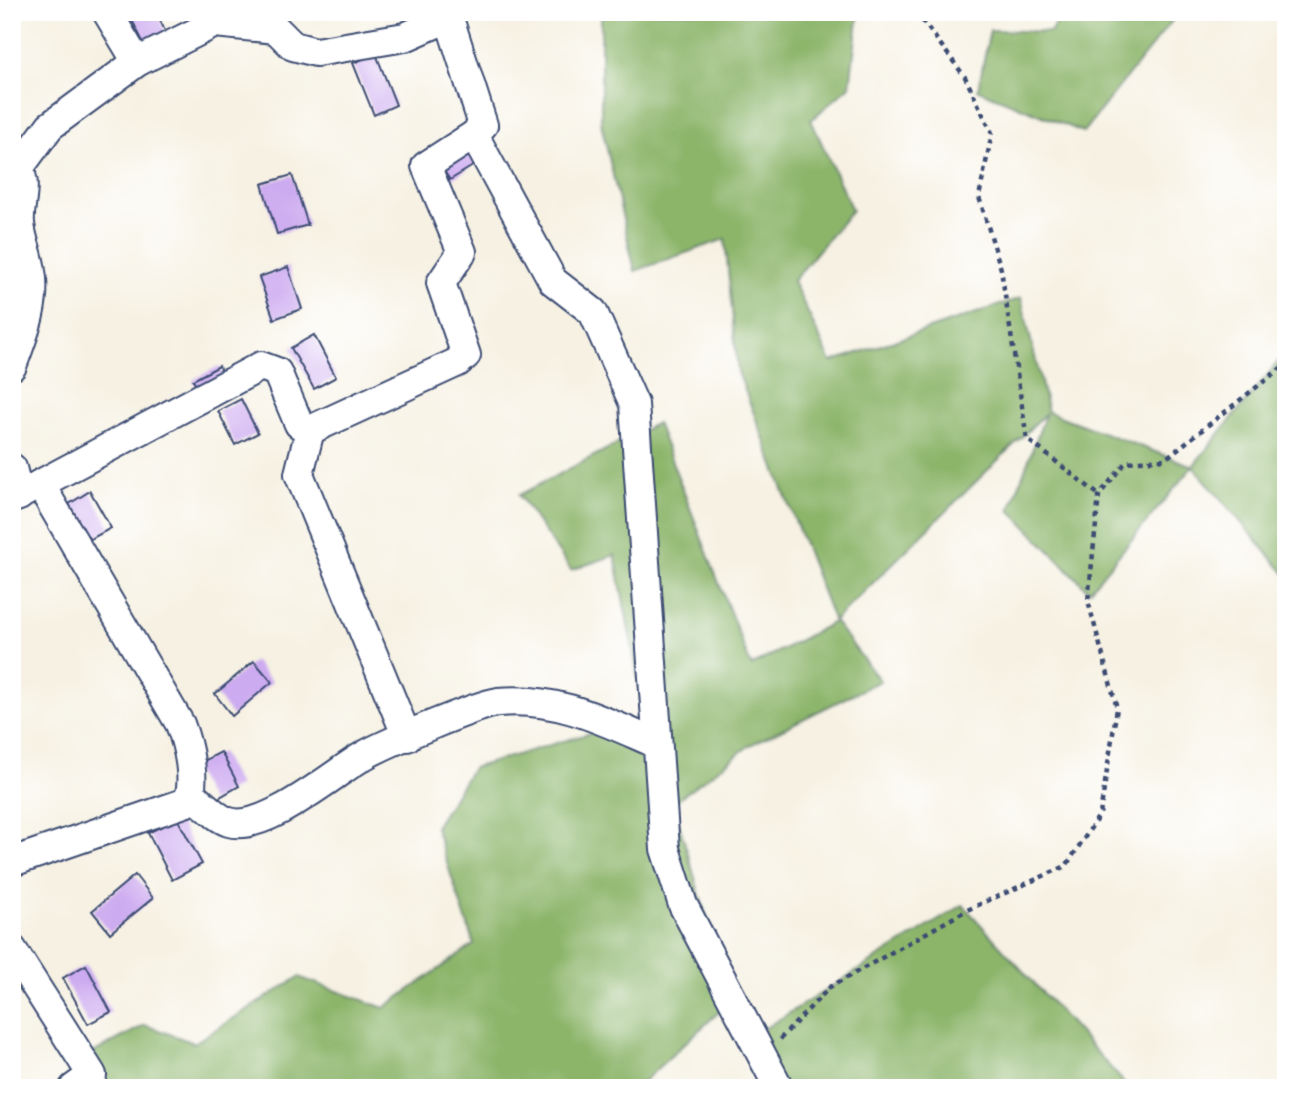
<svg xmlns="http://www.w3.org/2000/svg" width="1298" height="1100" viewBox="0 0 1298 1100" font-family="Mali,sans-serif">
  <style>
    .forest { fill: #8cb56b; stroke: #547264; stroke-width: 2 }
    .building { fill: #cdabf0 }
    .lines { fill: none; stroke-linecap: round; stroke-linejoin: round }
    .minor-casing { stroke: #3c4c72; stroke-width: 32 }
    .path { stroke: #3c4c72; stroke-width: 4.5; stroke-dasharray: 5 5; stroke-linecap: butt }
    .minor { stroke: #fff; stroke-width: 28 }
  </style>
  <rect width="100%" height="100%" fill="#fff"/>
  <filter id="ink" filterUnits="userSpaceOnUse"><feTurbulence type="fractalNoise" baseFrequency=".0143" numOctaves="2"/><feDisplacementMap in="SourceGraphic" scale="14" xChannelSelector="R" yChannelSelector="G"/><feConvolveMatrix kernelMatrix="1 2 1 2 8 2 1 2 1" color-interpolation-filters="sRGB"/></filter>
  <filter id="wash" filterUnits="userSpaceOnUse"><feTurbulence type="fractalNoise" baseFrequency=".00686" numOctaves="4" result="noise"/><feDisplacementMap in="SourceGraphic" scale="28" xChannelSelector="R" yChannelSelector="G"/><feGaussianBlur stdDeviation="1.57" result="paint"/><feColorMatrix in="noise" values="0 0 0 0 0 0 0 0 0 0 0 0 0 0 0 0 0 1.4 0 .05"/><feComposite in="paint" operator="in"/></filter>
  <g filter="url(#wash)">
    <rect width="100%" height="100%" fill="#f6f1e2"/>
    <g class="forest">
      <path d="M601,12H859L850,86L811,120L852,210L793,281L831,362L1021,298L1048,412L1193,466L1286,352V575L1193,466L1089,591L1010,510L1046,413L834,621L880,681L750,745L673,803L731,1001L636,1088H77L87,1056L145,1025L194,1043L299,977L384,1008L474,944L435,827L472,768L645,717L615,555L571,570L519,495L657,423L751,666L834,622L738,372L725,239L635,271L601,123Z"/>
      <path d="M1060,12H1179L1083,132L978,90L990,30L1051,32Z"/>
      <path d="M963,905L1129,1088H774L749,1038Z"/>
    </g>
    <g id="blocks">
      <g class="building">
        <path d="M128,12H156L166,33L144,44Z"/>
        <path d="M376,54L396,105L374,115L353,63Z"/>
        <path d="M472,139L484,159L450,180L437,161Z"/>
        <path d="M292,175L308,225L277,234L262,184Z"/>
        <path d="M288,267L302,309L274,319L259,277Z"/>
        <path d="M314,335L336,377L314,389L291,348Z"/>
        <path d="M219,366L227,383L201,396L193,380Z"/>
        <path d="M241,399L258,433L235,445L218,411Z"/>
        <path d="M90,491L111,528L89,540L69,504Z"/>
        <path d="M254,661L272,682L232,716L215,694Z"/>
        <path d="M221,752L239,786L211,802L192,767Z"/>
        <path d="M177,818L202,864L172,880L148,833Z"/>
        <path d="M135,875L153,898L110,933L92,911Z"/>
        <path d="M86,965L111,1012L88,1024L63,978Z"/>
      </g>
    </g>
  </g>
  <g filter="url(#ink)">
    <use href="#blocks" fill-opacity="0" stroke="#3c4c72" stroke-width="2"/>
    <g class="lines">
      <g class="minor-casing">
        <g id="minor">
          <path d="M107,12L137,62"/>
          <path d="M447,12L483,125L474,135L553,281L593,312L634,404L665,849L683,905L779,1088"/>
          <path d="M12,162C32,178 18,203 20,223C21,239 29,255 31,271C37,304 23,336 12,366"/>
          <path d="M19,168L50,126L137,62L215,23L276,29L293,46L316,52L405,37L448,18"/>
          <path d="M310,430L299,474L407,737"/>
          <path d="M12,468L19,496"/>
          <path d="M12,499L261,366L277,372L299,424L310,430L458,362L466,355L441,283L462,252L426,166L474,135"/>
          <path d="M191,794C202,802 216,818 229,822C263,833 332,775 360,758C380,745 477,705 498,702C556,696 604,721 655,743"/>
          <path d="M12,862L187,802C197,782 188,745 180,724L40,484"/>
          <path d="M12,949L92,1075L74,1088"/>
        </g>
      </g>
      <g class="path">
        <path d="M916,12L965,77L992,133L979,197L1001,269L1027,439L1099,495"/>
        <path d="M780,1039L830,987L967,910L1066,866L1100,814L1117,708L1088,601L1099,495L1126,462L1165,459L1286,364"/>
      </g>
      <use href="#minor" class="minor"/>
    </g>
  </g>
  <rect width="1298" height="1100" fill="none" stroke="#fff" stroke-width="42"/>
</svg>
